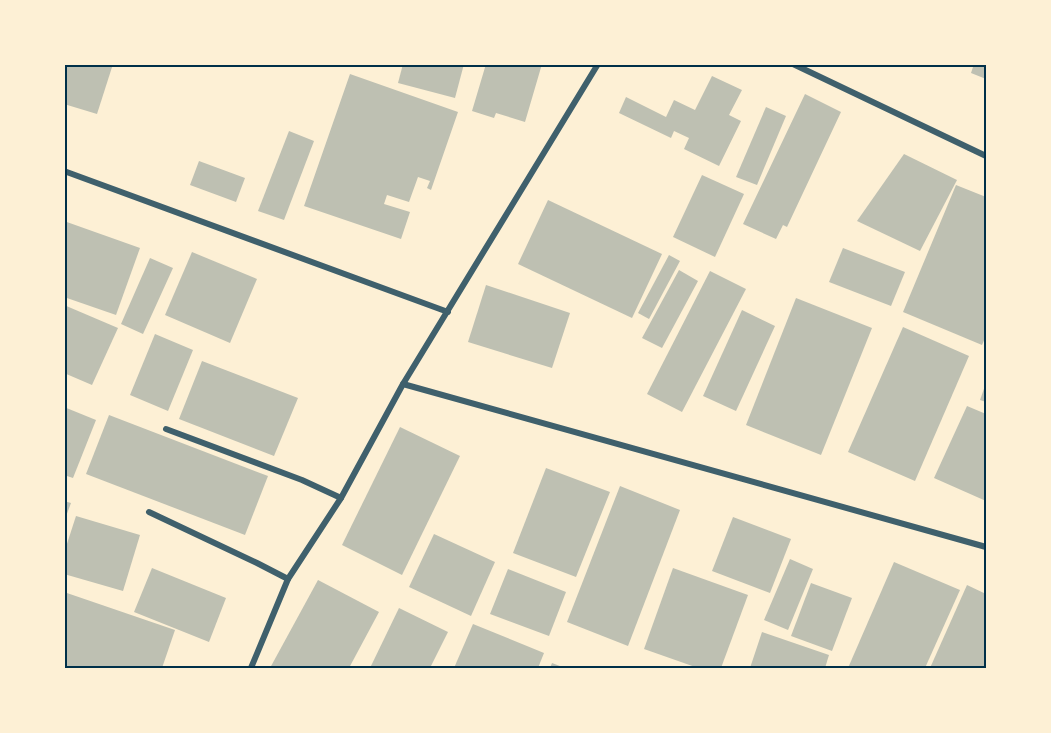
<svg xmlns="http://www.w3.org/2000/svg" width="1051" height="733" viewBox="0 0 1051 733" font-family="Lato,sans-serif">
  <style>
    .building { fill: #bec0b2 }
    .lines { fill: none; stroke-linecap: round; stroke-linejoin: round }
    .minor { stroke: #3f606c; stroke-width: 6 }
    .neatline { fill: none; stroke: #003049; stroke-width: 2 }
  </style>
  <rect width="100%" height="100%" fill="#fdf0d5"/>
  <g class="building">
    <path d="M64,64H113L97,114L64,104Z"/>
    <path d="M403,64H464L455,98L398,83Z"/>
    <path d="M486,64H542L525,122L496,113L494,118L472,111Z"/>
    <path d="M974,64H986V79L971,73Z"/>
    <path d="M350,74L458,112L431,190L427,188L430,181L418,177L409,202L387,195L384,204L410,212L401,239L304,206Z"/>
    <path d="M712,76L742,90L729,115L741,121L719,166L684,149L689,138L674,131L671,138L619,113L626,97L666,117L674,100L695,110Z"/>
    <path d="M805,94L841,112L787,227L783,225L776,239L743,224Z"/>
    <path d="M766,107L786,116L757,185L736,177Z"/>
    <path d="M289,131L314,141L284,220L258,211Z"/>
    <path d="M904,154L957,180L920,251L857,221Z"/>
    <path d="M199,161L245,178L236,202L190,185Z"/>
    <path d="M702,175L744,194L715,257L673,237Z"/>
    <path d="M956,185L986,197V336L982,345L903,312Z"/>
    <path d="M548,200L662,254L632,318L518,264Z"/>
    <path d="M64,221L140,248L116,315L64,297Z"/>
    <path d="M843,248L905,272L891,306L829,282Z"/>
    <path d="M192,252L257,279L230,343L165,315Z"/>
    <path d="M669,255L680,261L649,319L638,313Z"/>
    <path d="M150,258L173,268L143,334L121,324Z"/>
    <path d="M679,270L698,281L662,348L642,338Z"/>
    <path d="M710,271L746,289L682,412L647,394Z"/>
    <path d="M486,285L570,313L552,368L468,342Z"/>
    <path d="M796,298L872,328L821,455L746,425Z"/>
    <path d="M64,305L118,328L92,385L64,373Z"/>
    <path d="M742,310L775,326L736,411L703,396Z"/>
    <path d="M903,327L969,356L915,481L848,452Z"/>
    <path d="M155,334L193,350L168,411L130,395Z"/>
    <path d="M202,361L298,398L274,456L179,419Z"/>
    <path d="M986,383V402L980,400Z"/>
    <path d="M967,406L986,414V501L934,478Z"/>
    <path d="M64,407L96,420L73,478L64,475Z"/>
    <path d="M109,415L268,476L245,535L86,474Z"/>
    <path d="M400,427L460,456L402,575L342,545Z"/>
    <path d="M546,468L610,492L576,577L513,553Z"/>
    <path d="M620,486L680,510L628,646L567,622Z"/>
    <path d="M64,501L71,503L65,519H64Z"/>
    <path d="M76,516L140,535L123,591L64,574V553Z"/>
    <path d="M733,517L791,539L770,593L712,571Z"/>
    <path d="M434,534L495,562L471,616L409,587Z"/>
    <path d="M790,559L813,569L788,630L764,620Z"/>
    <path d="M894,562L960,590L925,668H848Z"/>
    <path d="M152,568L226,598L209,642L134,612Z"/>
    <path d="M673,568L748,595L721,668H698L644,649Z"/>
    <path d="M508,569L566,592L549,636L490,614Z"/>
    <path d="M318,580L379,612L349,668H270Z"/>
    <path d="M811,583L852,598L832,651L791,636Z"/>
    <path d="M967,585L986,594V668H930Z"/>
    <path d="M64,592L175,630L162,668H70L64,667Z"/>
    <path d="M399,608L448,632L430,668H370Z"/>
    <path d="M473,624L544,653L538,668H454Z"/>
    <path d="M762,632L829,655L825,668H750Z"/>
    <path d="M552,663L565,668H550Z"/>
  </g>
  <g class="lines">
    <g class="minor">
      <path d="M793,64L986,156"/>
      <path d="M64,171L448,312"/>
      <path d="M403,384L986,547"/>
      <path d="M166,429L302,480L341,498"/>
      <path d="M149,512L257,563L288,579"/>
      <path d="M251,668L288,579L341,498L403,384L598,64"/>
    </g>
  </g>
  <rect width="1051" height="733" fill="none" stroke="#fdf0d5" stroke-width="132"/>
  <rect x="66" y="66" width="919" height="601" class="neatline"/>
</svg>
